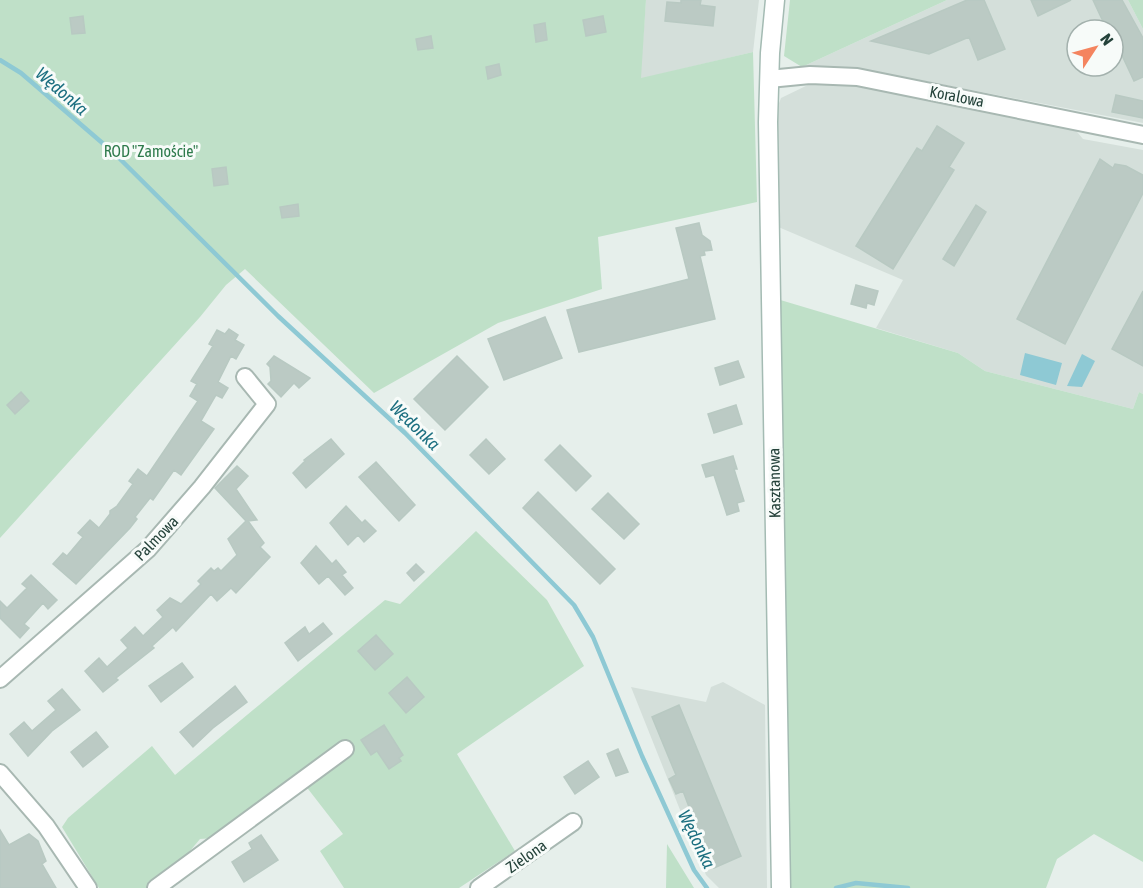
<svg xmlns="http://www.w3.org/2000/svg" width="1143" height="888" viewBox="0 0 1143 888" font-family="'Asap Condensed',sans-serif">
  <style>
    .built { fill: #d4dfda; fill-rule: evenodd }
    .green { fill: #bfe0c8 }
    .water { fill: #8ec9d4 }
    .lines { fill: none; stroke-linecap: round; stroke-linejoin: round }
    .stream { stroke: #8ec9d4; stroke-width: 4.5 }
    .building { fill: #bbcac4; stroke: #b8c9c2; stroke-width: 1.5 }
    .street-casing { stroke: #a8b8b2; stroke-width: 20 }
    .secondary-casing { stroke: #a4bbb3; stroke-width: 21 }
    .street { stroke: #fff; stroke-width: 16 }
    .secondary { stroke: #fff; stroke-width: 18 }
    .labels { text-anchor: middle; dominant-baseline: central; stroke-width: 6; stroke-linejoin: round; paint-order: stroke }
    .street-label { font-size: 16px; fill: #24423a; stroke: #f7fbf9 }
    .park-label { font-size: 16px; fill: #2d7a4b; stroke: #f7fbf9 }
    .water-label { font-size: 18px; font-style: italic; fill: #1c6f80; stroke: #f7fbf9 }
  </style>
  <rect width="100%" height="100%" fill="#e6efeb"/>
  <path class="built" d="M646,0H759L753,52L640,79Z
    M947,0H1128L1143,29V123L888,74L802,67ZM1077,30H1113V66H1077Z
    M810,84L876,86L1073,127L1083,139L1143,150V394L1139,392L1133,409L985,371L958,353L876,328L903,280L776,226L775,114L781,98Z
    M723,682L765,705L767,888H719L706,875L631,687L706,702L711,687Z"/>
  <path class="green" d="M0,0H646L641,78L753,52L757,202L598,237L602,289L498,323L374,393L245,269L226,285L200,317L0,538Z
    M790,0H947L802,67L784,56Z
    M1128,0H1143V29Z
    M777,299L958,353L985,371L1133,409L1139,392L1143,394V862L1094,834L1057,859L1046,888H790L784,508Z
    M476,531L547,600L584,666L457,754L515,851L459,888H344L320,851L343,834L298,776L214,838L200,839L174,870L146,888H99L62,827L68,818L152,746L175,775L385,600L400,604Z
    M667,844L694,888H666Z"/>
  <path class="water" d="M1025,353L1062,363L1056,385L1020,375Z
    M1082,354L1095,361L1082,387L1067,386Z"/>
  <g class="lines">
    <path class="stream" d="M0,60L21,73L114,153L278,316L405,433L574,605L593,637L642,756L694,870L707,888
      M836,888L856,883L908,888"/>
  </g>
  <path class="building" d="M681,0H701L700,5L715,7L713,26L665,21L667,2L681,3Z
    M967,0H984L1005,49L978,60L969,37L929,54L871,41Z
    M1031,0H1071L1038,16Z
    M1093,0H1122L1143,38V77L1134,81L1113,36V30H1107Z
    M83,16L85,33L72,34L70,18Z
    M603,16L606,32L586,36L583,20Z
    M545,23L547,40L536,42L534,25Z
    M431,36L433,48L418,50L416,39Z
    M499,64L501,75L488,79L486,67Z
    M1116,95L1143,101V118L1112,112Z
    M937,126L964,143L949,167L954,170L893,269L856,246L917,148L922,151Z
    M1100,159L1113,168L1115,164L1126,166L1143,175V193L1065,344L1017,319Z
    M226,167L228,184L214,186L212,169Z
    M298,204L299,216L282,218L280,207Z
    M976,205L986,212L954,266L943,259Z
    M699,223L702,235L710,241L712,250L704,251L705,255L700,256L715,319L579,352L567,310L689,279L676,228Z
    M856,285L878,291L874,305L867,303L866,308L851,304Z
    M1143,291V366L1112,349Z
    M545,317L562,358L504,380L488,339Z
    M229,329L238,335L235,340L244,345L236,359L231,356L218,382L228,388L222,398L216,395L201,421L214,429L181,475L174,470L153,500L150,498L135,517L137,519L130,528L76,584L53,564L63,553L67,556L83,537L78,533L90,520L99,528L110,514V511L117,506L133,484L129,481L138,469L147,476L198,401L190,396L197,384L191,381L213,346L209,344L217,330L225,334Z
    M274,356L310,378L299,388L294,383L281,397L268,384L271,381L270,367L267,364Z
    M457,356L488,387L445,430L414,399Z
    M738,361L744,377L720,385L715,368Z
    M21,392L29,401L15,414L7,405Z
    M736,405L742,424L714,433L708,414Z
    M331,439L344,454L306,488L293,473L305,461L304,460Z
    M486,439L505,459L489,474L470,455Z
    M560,445L591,476L576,491L545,460Z
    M733,456L737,469H734L744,501L737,503L739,511L727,515L714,475L706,477L702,465Z
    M376,462L415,505L399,521L359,477Z
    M237,466L248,476L236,489L257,520L248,521L264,543L260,547L270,557L236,593L231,588L217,601L211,594L176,631L173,627L152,646L154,648L116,678L118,680L103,692L85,671L99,658L107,667L128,648L121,640L135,627L143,636L163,617L157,610L170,598L181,604L201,584L198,581L211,568L214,571L218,568L221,571L237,555L228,539L246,521L215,488Z
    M538,492L615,569L600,584L523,508Z
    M608,493L639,524L624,539L592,509Z
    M346,506L362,523L365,520L376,531L364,542L358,535L348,545L330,523Z
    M316,546L332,564L336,560L346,572L342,575L353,588L345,595L328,576L319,584L301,563Z
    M416,564L424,572L414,581L407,573Z
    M31,575L57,600L48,609L43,603L24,624L29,628L20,638L0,618V601L7,608L27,588L22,584Z
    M323,623L332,634L298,661L285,643L305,627L309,634Z
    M376,635L393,654L375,670L358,651Z
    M182,663L193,677L161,702L149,686Z
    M407,677L424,697L406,713L389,693Z
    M235,686L247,702L213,728L193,747L180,732Z
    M62,689L80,710L52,731L28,756L10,734L24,722L32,731L56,710L48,701Z
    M679,705L741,856L714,868L709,855L702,858L688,827L695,823L683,791L676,794L669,779L676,775L652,717Z
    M384,725L403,755L399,758L401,761L389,769L377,751L371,755L361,740Z
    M96,732L108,747L83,767L71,752Z
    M618,749L628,772L616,776L607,754Z
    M588,761L599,777L575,794L564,777Z
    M0,830L9,845L29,834L38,841L46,861L42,864L56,888H0Z
    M261,835L278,860L244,882L232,862L252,849L249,843Z"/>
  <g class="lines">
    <g class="street-casing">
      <path id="street" d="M769,79L810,75L857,77L1143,135
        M0,679L148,549L202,487L267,404L245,377
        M0,773L46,826L88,888
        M156,888L345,749
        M479,888L573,822"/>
    </g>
    <g class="secondary-casing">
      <path id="secondary" d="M775,0L770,53L768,122L781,888"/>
    </g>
    <use href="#street" class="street"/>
    <use href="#secondary" class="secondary"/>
  </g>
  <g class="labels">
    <g class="street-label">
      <text transform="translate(957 96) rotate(11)">Koralowa</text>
      <text transform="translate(774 483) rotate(-91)">Kasztanowa</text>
      <text transform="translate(156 538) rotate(-46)">Palmowa</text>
      <text transform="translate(526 856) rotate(-35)">Zielona</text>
    </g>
    <g class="park-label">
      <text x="151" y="151">ROD "Zamoście"</text>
    </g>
    <g class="water-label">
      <text transform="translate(62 91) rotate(41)">Wędonka</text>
      <text transform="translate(415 425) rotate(44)">Wędonka</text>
      <text transform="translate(697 839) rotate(64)">Wędonka</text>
    </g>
  </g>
  <g transform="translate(1095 48) rotate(54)"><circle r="28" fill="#f7fbf9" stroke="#a3b1ad" stroke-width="1.5"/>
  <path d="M0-4.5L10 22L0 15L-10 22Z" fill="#f4845f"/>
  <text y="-9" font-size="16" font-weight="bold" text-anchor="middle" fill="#24423a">N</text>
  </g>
</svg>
